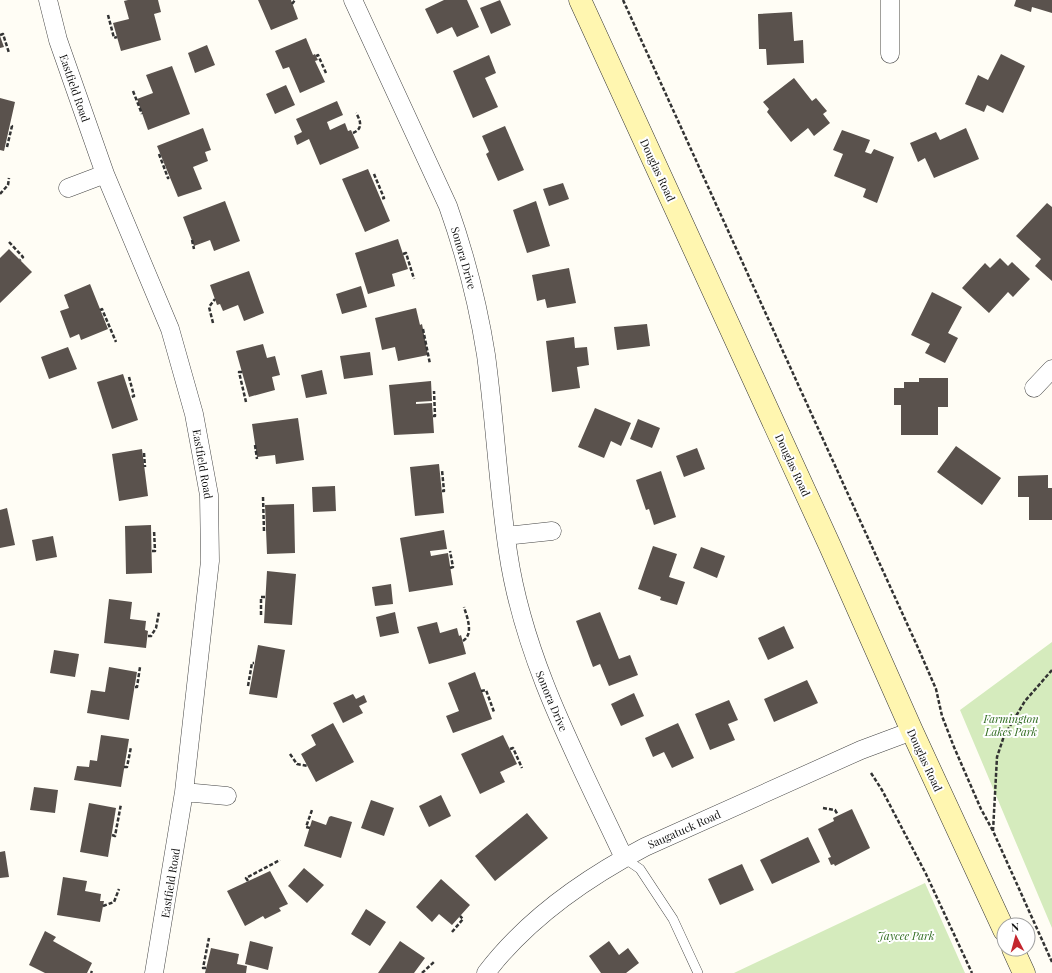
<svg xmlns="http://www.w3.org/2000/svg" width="1052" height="973" viewBox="0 0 1052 973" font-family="'Playfair Display',serif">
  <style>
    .green { fill: #d5ebbd }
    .building { fill: #5a524d }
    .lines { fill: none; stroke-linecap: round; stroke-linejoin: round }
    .lane-casing { stroke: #444; stroke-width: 10 }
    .street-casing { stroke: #444; stroke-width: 19 }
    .secondary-casing { stroke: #333; stroke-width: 23 }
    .path { stroke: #333; stroke-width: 2.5; stroke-dasharray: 4 2; stroke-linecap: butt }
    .lane { stroke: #fff; stroke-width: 9 }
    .street { stroke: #fff; stroke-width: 18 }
    .secondary { stroke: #fff6b0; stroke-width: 22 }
    .labels { text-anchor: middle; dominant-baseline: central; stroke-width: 4; stroke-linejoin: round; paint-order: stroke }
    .street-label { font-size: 11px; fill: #111; stroke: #fff }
    .park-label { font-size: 11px; font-style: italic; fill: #2f6b1f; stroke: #fff }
  </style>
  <rect width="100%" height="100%" fill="#fffdf5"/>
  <path class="green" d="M1052,642V928L960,710Z
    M925,883L965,973H734L736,972Z"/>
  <path class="building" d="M128,0H158L161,12L154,14L161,40L121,51L113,23L129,19L124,1Z
    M258,0H291L298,19L271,30Z
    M444,0H467L479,27L457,37L452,27L437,34L425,9Z
    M500,0L511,25L491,34L480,8Z
    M1016,0H1052V13L1032,7L1031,12L1014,6Z
    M792,12L794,41L803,40L804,63L767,65L766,49H759L758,14Z
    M0,36L4,47L0,48Z
    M306,38L313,55L315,54L318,60L315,61L325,82L300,93L289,67L283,69L275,51Z
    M207,45L215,65L195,73L188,53Z
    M1001,54L1025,66L1003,113L987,105L984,112L965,104L978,75L988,80Z
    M489,55L496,73L485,78L498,107L473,118L453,71Z
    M172,66L190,114L148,130L137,99L153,93L146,75Z
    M794,78L812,101L816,98L827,111L823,114L830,123L814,136L808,128L791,142L767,112L769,109L763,102Z
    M286,85L295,105L275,114L266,94Z
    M0,98L15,102L4,151L0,150Z
    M337,101L343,115L327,122L330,130L345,123L348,131L351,130L359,148L320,165L309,139L297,145L294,136L302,132L296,119Z
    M505,126L524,170L498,181L486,154L489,152L482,136Z
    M203,128L211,150L205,152L208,161L193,167L202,189L178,197L157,146Z
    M966,128L979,159L934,178L925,158L918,162L910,143L936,132L940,140Z
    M842,130L870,140L865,152L871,154L874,149L894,157L877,203L863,197L866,189L834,176L843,154L833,150Z
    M368,169L390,221L365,232L342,179Z
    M563,183L569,199L549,206L543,189Z
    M225,201L240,241L214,251L210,240L194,246L183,217Z
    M536,201L550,246L527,253L513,210Z
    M1047,203L1052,207V281L1035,266L1041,259L1016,236Z
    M398,239L408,269L392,274L395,286L368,294L355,253Z
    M9,249L32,272L0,303V258Z
    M1000,258L1008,266L1012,262L1030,279L1013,297L1008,292L989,313L962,288L985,263L990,268Z
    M569,268L576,303L547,308L545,299L537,301L532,275Z
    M249,271L264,313L244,321L238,305L223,311L220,304L217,305L210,285Z
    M90,284L108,329L81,340L79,334L70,338L60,311L69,308L64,295Z
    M361,286L367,307L342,314L336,294Z
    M932,292L962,307L948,333L958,338L945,363L925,353L930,344L911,335Z
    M416,308L420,325L422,324L428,355L398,361L395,347L382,350L375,318Z
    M647,324L650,346L617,350L614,327Z
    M574,337L575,348L587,347L589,365L577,367L580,388L552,392L546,341Z
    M263,344L267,358L275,356L280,375L272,377L275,390L249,397L236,351Z
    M68,347L77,369L49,379L41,357Z
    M370,352L373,375L344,379L340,356Z
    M322,370L327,394L306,398L301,375Z
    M123,374L138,420L112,429L97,382Z
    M919,378H948V407H938V435H901V405H894V388H904V382H919Z
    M431,381L432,401L416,402V404L432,403L434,433L394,435L389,385Z
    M595,408L631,423L621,446L611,441L604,458L578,447Z
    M298,418L304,460L276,464L275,455L257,457L252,424Z
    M638,419L660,428L652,448L630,439Z
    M956,446L1001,478L982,505L937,472Z
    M697,448L705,469L684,477L676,456Z
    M142,449L148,496L119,501L112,454Z
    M439,464L444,513L415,516L410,467Z
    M661,471L676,517L654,525L649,509L646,510L636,480Z
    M1048,475V488H1052V520H1029V497H1018V476Z
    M335,486L336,511L313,512L312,487Z
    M294,504L295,553L267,554L265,505Z
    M7,508L15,545L0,548V510Z
    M151,525L152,573L126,574L125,526Z
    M444,530L447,549L430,551L431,556L448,553L453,585L409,592L400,538Z
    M53,536L57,557L36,561L32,540Z
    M653,546L677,554L669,577L685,582L677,605L660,600L661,597L638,589Z
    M701,547L725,556L717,578L693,568Z
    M267,571L296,574L292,625L264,623Z
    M391,584L393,604L375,606L372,587Z
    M109,599L132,602L130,619L146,621L145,630L148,631L146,648L104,643Z
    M395,612L399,633L380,637L376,617Z
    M600,612L619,659L630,655L638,675L609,686L600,664L593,667L576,621Z
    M437,622L440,633L457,628L459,636L461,635L466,654L429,664L417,627Z
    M784,626L794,648L768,660L758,638Z
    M258,645L285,650L277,698L249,694Z
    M54,650L79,654L75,677L50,673Z
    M109,667L137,672L129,720L87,713L91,690L105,692Z
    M475,672L492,719L453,733L446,716L459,711L448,683Z
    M807,680L818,703L774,722L764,699Z
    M634,693L644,716L621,726L611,704Z
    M353,694L356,699L364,695L367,702L359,706L363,713L343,723L333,703Z
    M729,700L738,720L728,724L735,740L710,750L695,714Z
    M333,723L354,762L316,782L301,754L316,745L311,735Z
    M678,723L694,758L672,768L664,752L653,757L645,738Z
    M101,735L129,739L121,787L74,780L77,766L89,767L90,760L97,761Z
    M503,735L517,764L500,772L505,782L480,794L461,754Z
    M34,787L58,790L55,813L30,810Z
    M441,795L451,816L429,827L419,806Z
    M371,800L394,808L384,836L361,828Z
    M89,803L116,808L108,857L80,852Z
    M852,809L870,848L835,866L834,864L831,865L828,858L831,857L818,829L834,821L833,818Z
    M527,813L548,838L495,881L475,856Z
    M331,816L352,822L341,858L304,846L312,820L326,825L329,817Z
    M808,837L820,862L772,884L760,860Z
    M5,851L9,877L0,878V852Z
    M742,864L754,890L720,905L708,879Z
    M304,868L324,885L307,903L288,886Z
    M270,871L288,904L279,908L281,911L265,919L263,916L245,926L227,891Z
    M63,877L87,881L85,891L101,894L100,901H104L100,922L57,915Z
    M441,879L470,905L452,925L439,914L432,922L416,907Z
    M366,909L386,922L370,946L351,934Z
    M45,931L56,937L53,941L92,963L87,973H45L29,965Z
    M250,941L273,947L268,970L245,964Z
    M400,941L425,958L414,973H378Z
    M609,941L619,955L628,948L639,963L626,973H601L589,956Z
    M211,948L239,954L237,964L247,966L246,973H205Z"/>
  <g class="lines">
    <g class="lane-casing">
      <path id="lane" d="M624,858L640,869L673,919L698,973"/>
    </g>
    <g class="street-casing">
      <path id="street" d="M48,0L58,40L105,174L170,329L194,414L209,495L210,561L184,792L154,973
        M353,0L448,206C465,254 478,304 486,355C495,421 498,487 508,552C524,661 578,759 624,858
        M890,54V0
        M68,188L105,174
        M1034,388L1052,369
        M506,536L552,531
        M184,792L227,796
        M486,973C527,919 586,878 645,847L861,750L912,731"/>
    </g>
    <g class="secondary-casing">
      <path id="secondary" d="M580,0L830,546L912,731L1004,930
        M1013,949L1024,973"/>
    </g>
    <path class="path" d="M623,0L919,650L936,689L942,716L954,747L981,809L993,831
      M292,4L295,0
      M108,15L114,38L117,37
      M0,35L3,34L9,53
      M316,56L318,55L326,73
      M133,91L142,114
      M353,133C363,129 361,121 356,113
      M7,147L12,126L10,125
      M159,154L168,178L169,177
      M374,174L384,198L381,199
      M0,194L8,185L9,178
      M192,240L194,249
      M9,242L23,257L20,260
      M403,254L406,253L414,279
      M100,310L102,309L116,342
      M213,323L209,307L215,299
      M423,329L430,364
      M242,372H239L246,402
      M129,377L134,396L131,397
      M433,416H435L434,391
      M255,445L257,459
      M144,453L145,467
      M442,491H444L442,470
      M263,497L264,531H266
      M152,551H155L154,530
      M450,568L453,567L450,551
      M261,615V597H266
      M148,636H151L156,628L159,612
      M463,641C474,634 467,617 464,607
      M1052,670L1025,701L1004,736L997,757L993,831L1052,962
      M248,686L252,663H254
      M135,687H137L140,667
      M481,691L486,690L494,712
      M510,749L513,748L522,768
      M290,754L297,764L308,766
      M124,767H127L131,747
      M871,773L882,790L926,874L972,973
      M823,808L835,810L838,815
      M310,828L306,827L312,810
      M112,835L115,836L121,804
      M248,881L246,878L280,860
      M103,906L114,902L119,889
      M452,932L463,919L460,916
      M206,968H203L209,938
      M91,973L92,971
      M422,973L434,962"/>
    <use href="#lane" class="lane"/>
    <use href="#street" class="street"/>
    <use href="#secondary" class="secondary"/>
  </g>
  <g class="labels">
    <g class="street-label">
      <text transform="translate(75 88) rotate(71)">Eastfield Road</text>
      <text transform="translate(658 170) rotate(65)">Douglas Road</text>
      <text transform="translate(464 258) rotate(74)">Sonora Drive</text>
      <text transform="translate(203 464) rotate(80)">Eastfield Road</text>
      <text transform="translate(793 465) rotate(65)">Douglas Road</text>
      <text transform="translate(552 701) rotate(67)">Sonora Drive</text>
      <text transform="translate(925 760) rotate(65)">Douglas Road</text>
      <text transform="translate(684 829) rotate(-24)">Saugatuck Road</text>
      <text transform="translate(170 883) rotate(-81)">Eastfield Road</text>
    </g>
    <g class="park-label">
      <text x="1011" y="718">Farmington<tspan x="1011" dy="13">Lakes Park</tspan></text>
      <text x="906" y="935">Jaycee Park</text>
    </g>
  </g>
  <g transform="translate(1016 937) rotate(354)"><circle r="19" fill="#ffffff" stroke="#a0a0a0"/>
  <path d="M0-3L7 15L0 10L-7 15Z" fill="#c4262e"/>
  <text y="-6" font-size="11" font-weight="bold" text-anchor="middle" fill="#111111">N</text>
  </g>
</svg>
